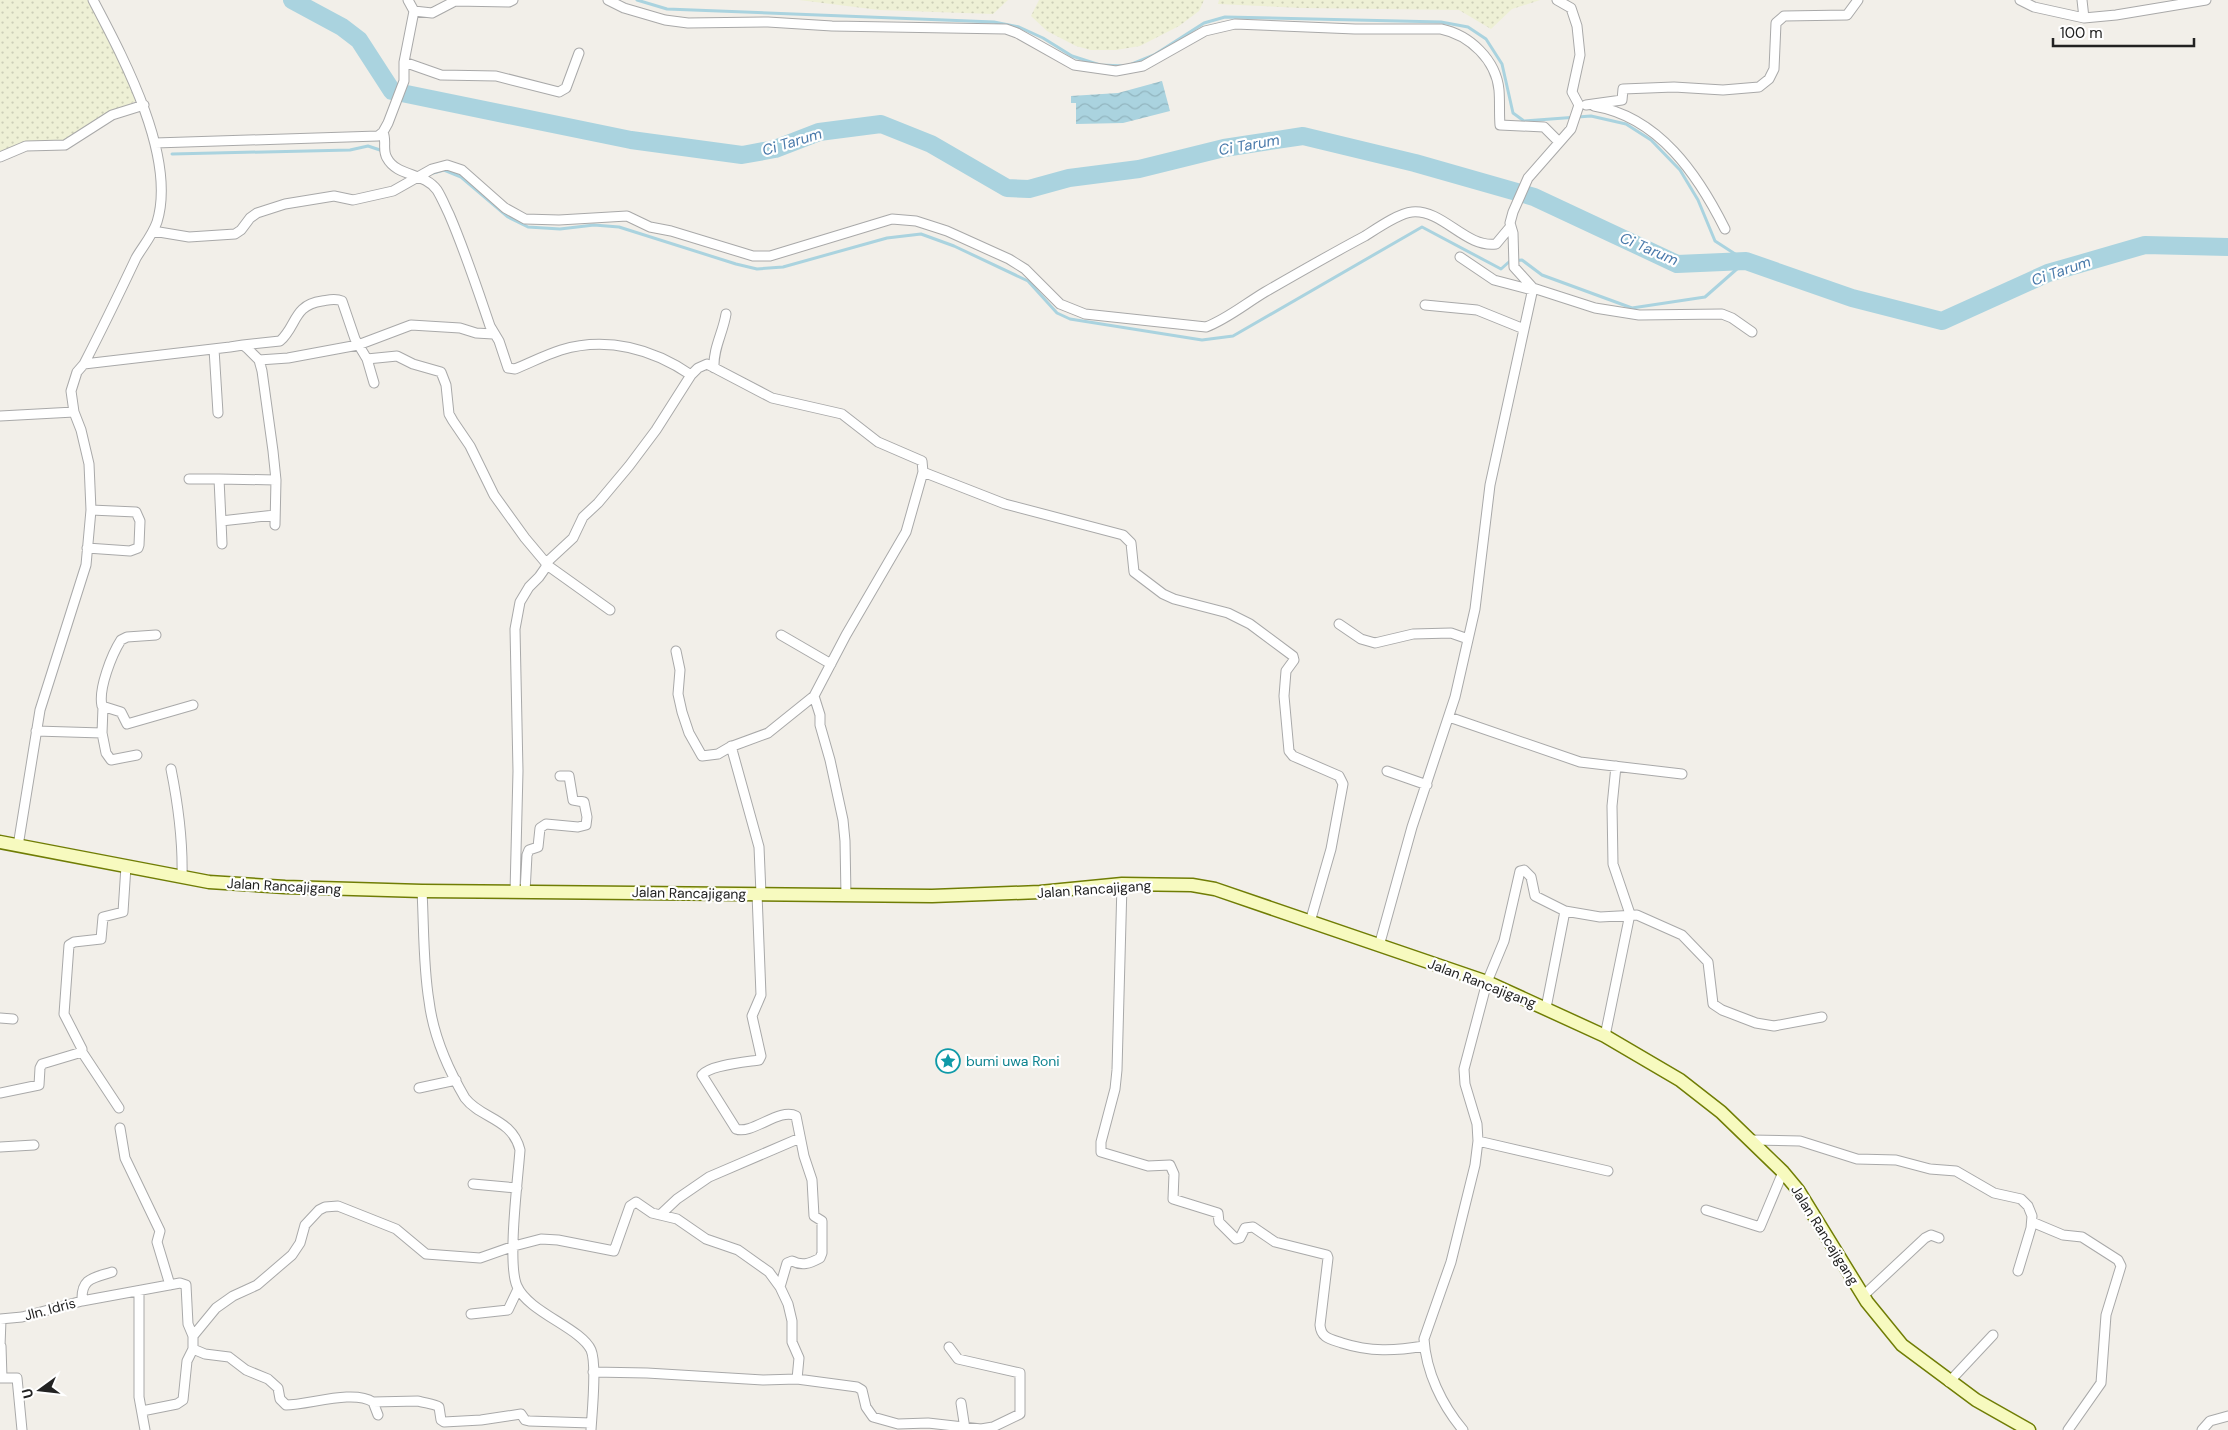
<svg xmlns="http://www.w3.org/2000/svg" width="2228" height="1430" viewBox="0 0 2228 1430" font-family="'DM Sans',sans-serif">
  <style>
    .farmland { fill: url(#farmland-dots) }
    .water { fill: url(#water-waves) }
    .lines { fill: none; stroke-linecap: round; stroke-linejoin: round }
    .stream { stroke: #aad3df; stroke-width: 3 }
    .river { stroke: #aad3df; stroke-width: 18 }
    .minor-casing { stroke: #a9a9a9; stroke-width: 11 }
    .secondary-casing { stroke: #707d05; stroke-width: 15 }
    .minor { stroke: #fff; stroke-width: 9 }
    .secondary { stroke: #f7fabf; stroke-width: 12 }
    .labels { text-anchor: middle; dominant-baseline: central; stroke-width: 4.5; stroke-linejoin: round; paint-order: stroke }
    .street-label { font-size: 14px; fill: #222; stroke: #fff }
    .culture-label { font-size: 14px; fill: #0d838f; stroke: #fff; text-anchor: start }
    .water-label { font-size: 15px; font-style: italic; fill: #4a7aab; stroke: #fff }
  </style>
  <defs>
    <pattern id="farmland-dots" width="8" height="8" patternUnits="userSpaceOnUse" patternTransform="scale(1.25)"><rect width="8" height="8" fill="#eef0d5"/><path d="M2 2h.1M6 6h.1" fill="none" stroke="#ccceb7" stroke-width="1.8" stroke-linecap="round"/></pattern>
    <pattern id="water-waves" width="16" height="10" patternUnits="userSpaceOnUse" patternTransform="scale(1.25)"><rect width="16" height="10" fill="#aad3df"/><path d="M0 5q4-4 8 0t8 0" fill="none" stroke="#92b5bf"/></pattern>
  </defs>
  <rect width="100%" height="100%" fill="#f2efe9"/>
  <path class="farmland" d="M0,0H91L138,100L108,114L67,142L0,155Z
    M799,0H1008L993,14L879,10Z
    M1039,0H1204L1199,11L1179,26L1140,46L1116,50H1091L1076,46L1047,31L1031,16Z
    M1219,0H1540L1512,9L1491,29L1459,10L1302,8L1218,4Z"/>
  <path class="water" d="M1162,81L1170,111L1123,123L1076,124V103H1071V96L1118,93Z"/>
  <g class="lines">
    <path class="stream" d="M637,0L667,9L994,22L1019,27L1043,38L1072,56L1100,65L1126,66
      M172,154L350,150L368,146L383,151
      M426,175L444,170L461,177L508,217L528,227L560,229L594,225L619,227L736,264L757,269L783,267L887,238L921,234L954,246L1028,281L1057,313L1070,319L1202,340L1233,336L1422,227L1501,269L1510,261L1522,260L1542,275L1632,308L1705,297L1746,261L1715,241L1698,200L1680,170L1651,140L1626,124L1591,116L1524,121L1513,113L1502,64L1486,39L1468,27L1441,22L1225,17L1204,23L1154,55L1132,64"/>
    <path class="river" d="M292,0L342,27L359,40L392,91L631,140L742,155L775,149L819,132L881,124L931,144L1007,188L1029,189L1069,178L1139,169L1224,148L1303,136L1415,163L1534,197L1677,264L1746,261L1852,298L1942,321L2048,273L2145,245L2228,247"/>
    <g class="minor-casing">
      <path id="minor" d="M408,0L414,11
        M608,0L624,8L665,20L688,23L768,22L832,26L1006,29L1017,33L1074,65L1116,71L1143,66L1205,31L1235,24L1355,29H1441C1470,35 1496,60 1499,90C1500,102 1499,113 1500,125L1544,127L1559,142
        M1557,0L1571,8L1577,26L1580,55L1572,92L1579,105
        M2020,0L2034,7L2084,18L2116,15L2206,0
        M2082,0L2084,18
        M404,62L441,75L496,76L559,92L566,88L579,53
        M1586,105L1622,100L1623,89L1674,87L1723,90L1759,87L1769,79L1774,69L1776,23L1784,16L1847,15L1858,0
        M1594,106C1659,117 1698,175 1725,229
        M383,132C387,141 382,150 387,158C397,177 424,172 437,190C442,198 445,206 449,214C465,251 477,288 490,326L499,341L508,368L515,369C530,363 545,355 561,350C607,336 653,349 691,375L656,430L629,466L598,503L583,517L573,538L546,563
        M155,143L378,136L383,132L388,123L404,81V62L414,11L432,13L455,1L509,2L513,0
        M0,157L26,146L65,145L112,115L144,105
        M153,231L189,237L235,234L241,230L250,218L257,213L285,204L334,196L353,200L393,191L432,169L447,165L462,170L505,208L525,219L559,220L627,216L650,227L671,231L740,252L753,256H770L892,219L916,221L947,231L1009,259L1025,269L1060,304L1085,314L1206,327C1227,319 1245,304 1265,292C1298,273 1331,254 1365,236C1376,229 1399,213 1412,212C1443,209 1465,248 1496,244L1511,226
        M1460,257L1494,280L1532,290
        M1533,288L1595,308L1639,315L1722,314L1732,318L1752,332
        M1425,305L1477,310L1524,329
        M243,345L280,341C297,326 293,305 322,301C329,300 335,298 342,301L355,339L367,359L397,356L413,364L441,372L446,385L449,414L453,421L470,446L494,495L525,538L546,563V567L539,577L529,587L520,602L515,629L518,771L515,892
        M214,349L218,413
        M367,359L374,383
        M259,360L288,358L358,345L411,325L460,328L476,333L493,334
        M84,364L230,347L243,345L248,349L259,360L262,371L273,451L276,480L275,525
        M714,368C713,348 723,333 726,314
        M0,416L74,412
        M923,472L1005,504L1123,535L1131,543L1134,572L1163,594L1174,599L1228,613L1250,624L1293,656L1294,660L1286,671L1284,696L1289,751L1293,756L1339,776L1343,784L1331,849L1310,922
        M189,479H219L221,521
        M219,479L276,480
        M222,544L221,521L275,515
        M87,548L130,551L138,548L139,545L140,521L136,512L91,510
        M547,565L610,610
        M1339,624L1361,639L1375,643L1413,634L1451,633L1468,639
        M156,635L127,637L121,640C112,654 98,689 102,706L121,712L127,724L193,705
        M781,635L831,664
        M676,651L680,670L678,694L682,712L689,733L702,756L718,754L730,747L768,733L814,696L846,635L906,532L923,472L922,461L878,442L842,414L772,398L707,364L698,368L691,375
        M814,696L820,715V725L830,760L843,820L845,841L846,896
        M1449,717L1580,762L1682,774
        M36,731L102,733L106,753L111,760L137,755
        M102,733L103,707
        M731,746L759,847L761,894
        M171,769C178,804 183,841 182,877
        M1387,771L1427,785
        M18,846L40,710L86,565L91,510L89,464L81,430L74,412L71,391L77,372L84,364C102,329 119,294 136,258C143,246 152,236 157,222C177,157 123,57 93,0
        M1122,884L1117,1070L1115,1089L1101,1142V1152L1148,1166L1170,1165L1174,1174L1173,1199L1218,1213L1219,1222L1236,1239L1240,1238L1245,1228L1253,1227L1275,1242L1327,1255L1328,1258L1320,1325C1321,1338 1330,1339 1342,1343C1370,1352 1395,1351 1424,1346
        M422,891C424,927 423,965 429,1001C433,1034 448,1069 465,1098C481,1119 512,1118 520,1150C518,1178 507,1264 517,1286C528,1312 581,1328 591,1350C597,1364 592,1413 591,1430
        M525,892L527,855L529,850L538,847L540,828L546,824L578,827L586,825L587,817L584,802L573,800L569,776H560
        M757,894L761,995L752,1016L761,1056L759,1060C746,1062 710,1065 702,1075L736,1129C752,1135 780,1107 796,1116L804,1156L812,1180L814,1216L822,1221V1253L820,1258C809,1264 802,1266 792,1261L787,1263L780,1287
        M1379,946L1412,827L1455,697L1475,609L1490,485L1533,288L1514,267L1513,233L1510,223L1513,212L1528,178L1571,129L1579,105
        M1546,1008L1565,911
        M0,1018L13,1019
        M1605,1036L1630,914L1613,864L1612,806L1616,766
        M82,1052L119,1108
        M419,1088L456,1080
        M0,1093L39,1085L40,1068L42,1064L82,1052V1049L64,1014L69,945L74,942L101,939L103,917L123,912L126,866
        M120,1128L125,1158L160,1231L157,1242L170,1285
        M1751,1140L1800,1141L1857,1159L1896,1160L1930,1169L1956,1171L1994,1193L2021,1199L2028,1206L2032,1216L2031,1228L2018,1271
        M1478,1141L1608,1171
        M0,1147L34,1145
        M473,1184L517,1188
        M1706,1210L1760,1227L1783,1172
        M660,1215L677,1199L709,1177L800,1138
        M2032,1222L2063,1235L2082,1237L2118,1260L2121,1266L2106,1315L2101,1383L2068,1430
        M139,1292V1397L145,1430
        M1863,1296L1925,1238L1931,1235L1939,1238
        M82,1301L180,1283L186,1285L188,1324L193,1336V1349L187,1361L183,1400L177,1404L142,1411
        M471,1314L508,1310L518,1289
        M0,1319L22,1317L82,1301C81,1278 93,1278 112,1272
        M193,1336L216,1308L233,1296L257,1285L292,1255L300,1243L305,1225L319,1210L325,1207L338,1206L396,1229L426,1254L480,1258L514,1246L541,1239L558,1240L614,1251L630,1206L636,1202L652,1213L677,1219L706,1239L738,1250L769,1272L780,1287L788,1304L792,1321V1342L799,1358L797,1379
        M0,1346L1,1320
        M193,1349L205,1354L229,1357L246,1370L268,1379L278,1388L280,1399L286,1405C309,1405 353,1389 373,1402L378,1415
        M593,1372L647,1373L763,1380L797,1379L857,1387L862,1390L866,1407L873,1417L898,1424L928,1423L981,1429L993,1427L1020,1414V1373L958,1359L949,1347
        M0,1378H2L1,1346
        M2,1378H17L22,1430
        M1949,1382L1993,1335
        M373,1402L418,1401C424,1403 435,1404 439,1407L441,1420L444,1422L481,1420L521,1414L525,1420L529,1421L591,1423
        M961,1403L965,1429
        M1463,1430C1442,1405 1426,1372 1424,1339L1451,1262L1475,1165L1478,1141L1477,1124L1465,1084L1464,1069L1487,982L1504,941L1520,871L1524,870L1531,877L1535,896L1565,911L1600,917L1637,915L1682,935L1708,962L1713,1004L1722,1010L1756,1023L1774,1026L1822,1017
        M2202,1430L2210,1421L2228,1416"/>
    </g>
    <g class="secondary-casing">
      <path id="secondary" d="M0,842L209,882L285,887L422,891L932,896L1040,892L1122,884L1192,885L1215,889L1487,982L1605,1036L1680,1080L1721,1112L1783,1172L1798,1190L1867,1302L1902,1345L1976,1400L2029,1430"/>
    </g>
    <use href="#minor" class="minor"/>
    <use href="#secondary" class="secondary"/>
  </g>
  <defs>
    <g id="sight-ring" transform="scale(1.25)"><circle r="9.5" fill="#fff" stroke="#0f9aa8" stroke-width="1.5"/><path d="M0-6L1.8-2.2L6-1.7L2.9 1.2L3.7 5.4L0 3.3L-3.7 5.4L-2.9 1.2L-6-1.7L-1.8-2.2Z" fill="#0f9aa8"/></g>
  </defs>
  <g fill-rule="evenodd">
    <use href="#sight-ring" x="948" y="1061"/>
  </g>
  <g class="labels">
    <g class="street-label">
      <text transform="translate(284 886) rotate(3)">Jalan Rancajigang</text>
      <text transform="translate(1094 889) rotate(-4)">Jalan Rancajigang</text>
      <text transform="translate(689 893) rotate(1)">Jalan Rancajigang</text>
      <text transform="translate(1482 983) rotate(21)">Jalan Rancajigang</text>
      <text transform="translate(1825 1235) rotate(58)">Jalan Rancajigang</text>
      <text transform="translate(50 1309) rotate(-15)">Jln. Idris</text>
    </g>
    <g class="culture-label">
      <text x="966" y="1061">bumi uwa Roni</text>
    </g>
    <g class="water-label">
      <text transform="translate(792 142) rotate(-17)">Ci Tarum</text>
      <text transform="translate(1249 145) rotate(-10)">Ci Tarum</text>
      <text transform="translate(1649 249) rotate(23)">Ci Tarum</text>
      <text transform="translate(2061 271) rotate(-19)">Ci Tarum</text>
    </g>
  </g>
  <g transform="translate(40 1390) rotate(255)" stroke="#ffffff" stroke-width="4" paint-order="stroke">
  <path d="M0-4L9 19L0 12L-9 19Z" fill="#222222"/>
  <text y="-8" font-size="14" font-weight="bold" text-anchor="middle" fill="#222222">U</text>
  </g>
  <path d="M2053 38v8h141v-8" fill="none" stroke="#222222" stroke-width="2.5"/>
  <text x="2060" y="38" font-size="15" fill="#222222" stroke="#ffffff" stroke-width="4" paint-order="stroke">100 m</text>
</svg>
